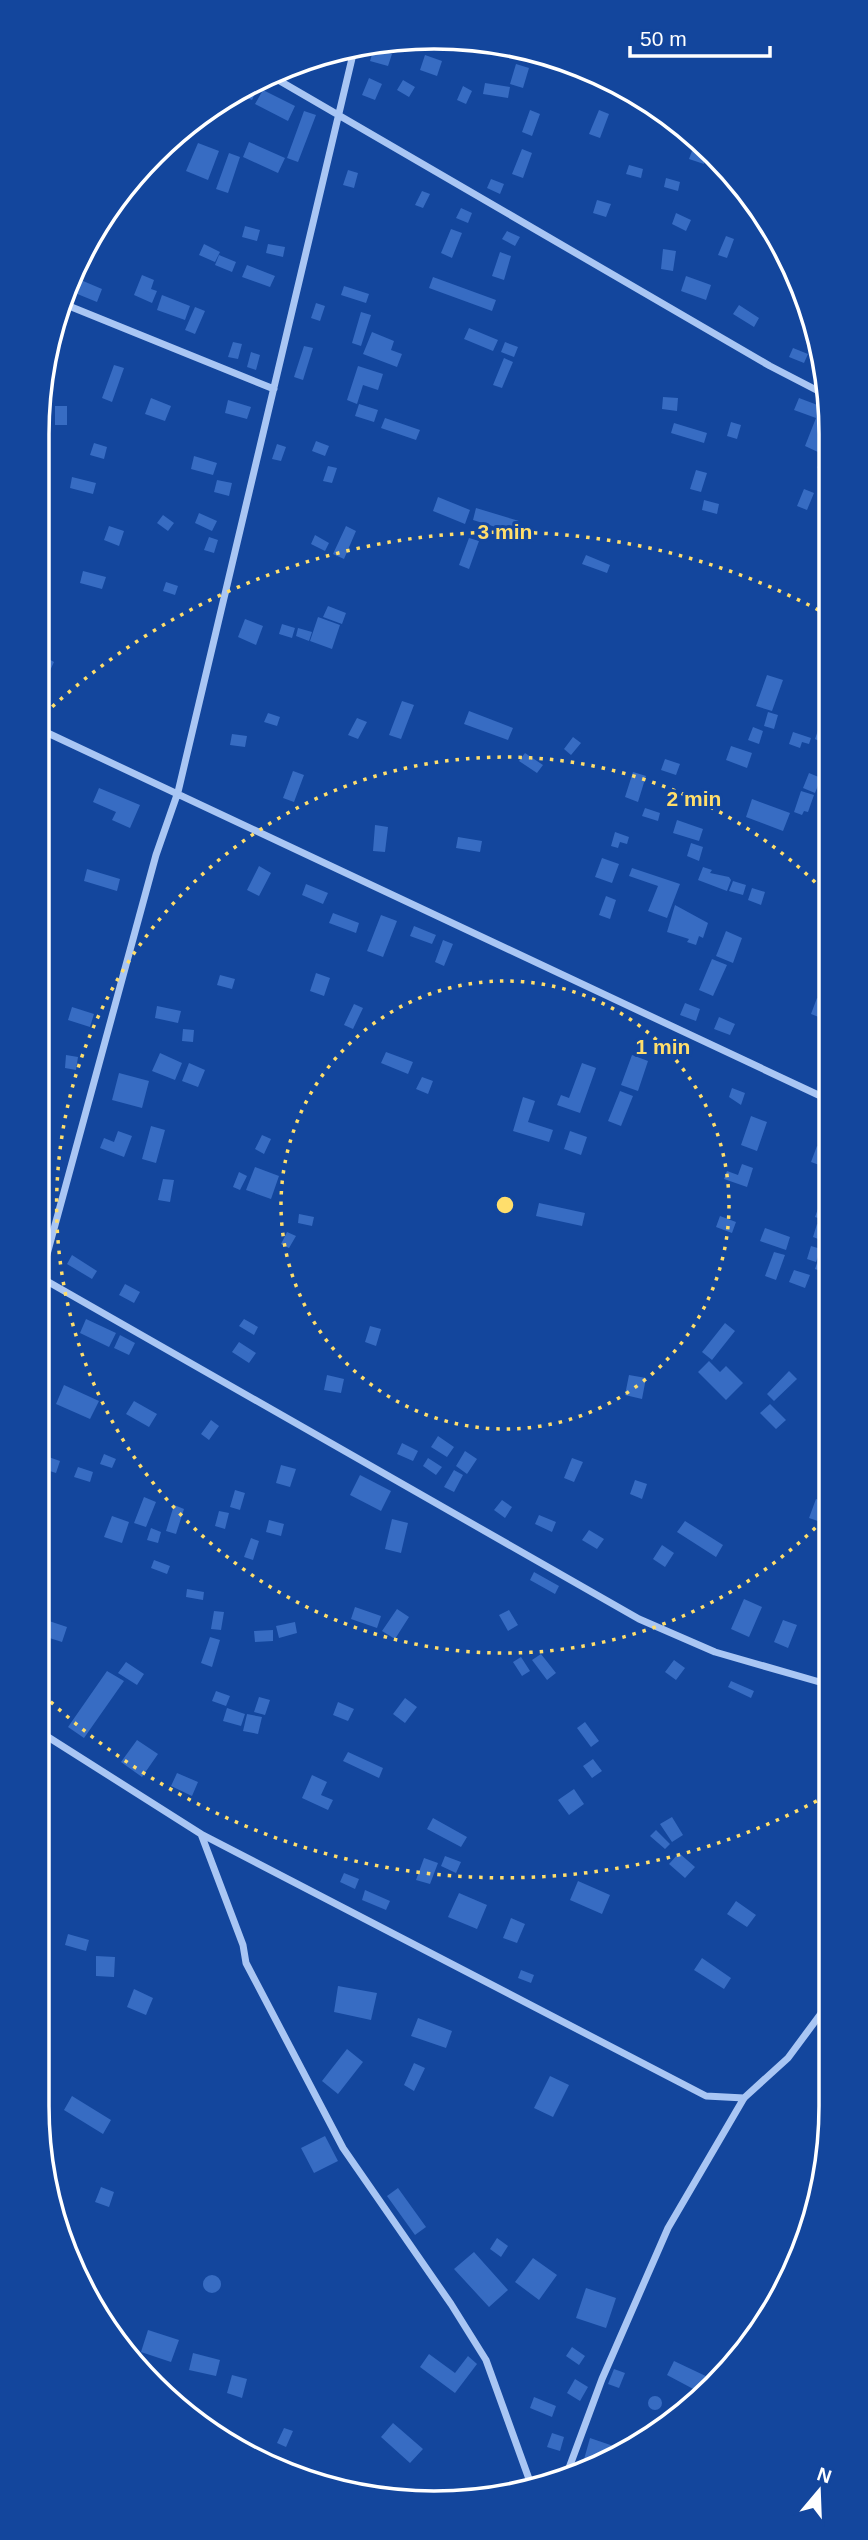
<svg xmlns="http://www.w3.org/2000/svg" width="868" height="2540" viewBox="0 0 868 2540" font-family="Helvetica,sans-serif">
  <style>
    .building { fill: #376cc3 }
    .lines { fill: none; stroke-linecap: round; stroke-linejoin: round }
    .street { stroke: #a9c6f4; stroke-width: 7 }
    .ring { fill: none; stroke: #ffde6c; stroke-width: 3.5; stroke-dasharray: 3.5 7 }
    .rim { fill: none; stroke: #fff; stroke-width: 3.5 }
    .centre { fill: #ffde6c; stroke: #13469d; stroke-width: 3.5 }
    .ring-label { font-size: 21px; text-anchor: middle; font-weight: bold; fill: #ffde6c; stroke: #13469d; stroke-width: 6; stroke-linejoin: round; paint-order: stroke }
  </style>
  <rect width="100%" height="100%" fill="#13469d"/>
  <path class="building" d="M374,48L392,54L388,66L370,61Z
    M425,55L442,61L437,76L420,70Z
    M516,64L529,68L523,88L510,84Z
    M369,78L382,84L375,100L362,95Z
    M403,80L415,87L409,97L397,90Z
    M485,83L510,87L508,98L483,94Z
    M252,84L258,87L252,100L233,92Z
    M463,86L472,91L466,104L457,100Z
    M263,90L295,106L288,121L255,104Z
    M530,110L540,114L532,136L522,132Z
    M599,110L609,114L600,138L589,134Z
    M304,111L316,115L298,162L287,158Z
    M249,142L285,158L278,173L243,157Z
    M198,143L219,151L208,180L186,171Z
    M522,149L532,153L523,178L512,174Z
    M692,151L706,155L704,164L689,159Z
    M229,153L240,157L228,193L216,189Z
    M629,165L643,169L641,178L626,174Z
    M348,170L358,173L354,188L343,185Z
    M666,178L680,182L678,191L664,187Z
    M491,179L504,184L500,194L487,188Z
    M422,191L430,194L423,208L415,205Z
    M597,200L611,204L606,217L593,213Z
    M461,208L472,213L468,223L456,218Z
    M676,213L691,220L686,231L672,224Z
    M245,226L260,230L257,241L242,237Z
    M451,229L462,233L452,258L441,253Z
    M507,231L520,237L515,246L502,239Z
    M726,236L734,239L727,258L718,255Z
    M204,244L220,252L215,262L199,255Z
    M268,244L285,247L283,257L266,253Z
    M663,249L676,251L673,271L661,269Z
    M500,252L511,256L504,280L492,276Z
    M219,255L236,262L232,272L215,265Z
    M247,265L275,276L270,287L242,277Z
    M142,275L154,280L151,289L157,291L152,303L134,295Z
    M686,276L711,285L706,300L681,291Z
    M433,277L496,300L492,311L429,288Z
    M76,278L102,289L97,302L70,291Z
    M344,286L369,294L366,303L341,295Z
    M162,295L190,306L185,320L157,310Z
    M316,303L325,306L320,321L311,318Z
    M739,305L759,318L754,327L733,314Z
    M195,307L205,311L195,334L185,330Z
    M361,312L371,315L361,346L352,343Z
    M469,328L498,340L493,351L464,339Z
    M372,332L394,341L391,350L402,354L397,367L363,354Z
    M233,342L242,344L238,359L228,357Z
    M505,342L518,347L514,357L501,352Z
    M304,346L313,348L303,380L294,377Z
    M793,348L808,354L804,363L789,357Z
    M251,352L260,355L256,370L247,367Z
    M504,358L513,362L502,388L493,385Z
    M114,365L124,368L112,402L102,398Z
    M358,366L383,374L378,390L363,385L357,404L347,400Z
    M663,397L678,398L677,411L662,409Z
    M151,398L171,406L165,421L145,414Z
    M799,398L828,409V425L818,452L805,446L816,418L794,410Z
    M228,400L251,407L247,419L225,413Z
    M359,404L378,410L374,422L355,416Z
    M55,406H67V425H55Z
    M385,418L420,430L416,440L381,428Z
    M731,422L741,425L737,439L727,436Z
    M674,423L707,433L704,443L671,433Z
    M828,440V472L817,468Z
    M316,441L329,446L325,456L312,451Z
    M94,443L107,447L104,459L90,455Z
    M277,444L286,447L281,461L272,459Z
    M194,456L217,463L213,475L191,469Z
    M328,466L337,468L332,483L323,481Z
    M696,470L707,473L701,492L690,489Z
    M72,477L96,483L93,494L70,488Z
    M217,480L232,483L229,496L214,492Z
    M804,489L814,493L807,510L797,506Z
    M438,497L470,510L465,524L433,511Z
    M704,500L719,504L717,514L702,510Z
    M476,508L519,521L515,533L473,520Z
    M199,513L217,521L212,531L195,523Z
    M163,515L174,523L168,531L157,523Z
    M109,526L124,531L119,546L104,540Z
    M346,526L356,531L344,559L333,554Z
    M315,535L329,543L325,551L311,544Z
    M209,537L218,540L214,553L204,550Z
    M469,538L479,541L469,569L459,565Z
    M586,555L610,565L607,573L582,564Z
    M83,571L106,577L102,589L80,583Z
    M166,582L178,586L175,595L163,591Z
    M328,606L346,613L342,624L323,617Z
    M318,617L340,625L332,649L310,641Z
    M245,619L263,626L256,645L238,637Z
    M282,624L295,628L292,638L279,634Z
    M298,628L312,632L309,641L296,636Z
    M45,657L54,662L46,679L37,674Z
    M767,675L783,680L772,711L756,706Z
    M402,701L414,705L401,739L389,735Z
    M469,711L513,728L508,740L464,724Z
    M768,712L778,715L774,729L764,726Z
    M268,713L280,717L277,726L264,722Z
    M823,716L829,718L823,743L815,739Z
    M357,718L367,722L358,739L348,735Z
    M753,727L763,731L759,744L748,740Z
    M793,732L811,738L809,744L802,742L800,748L789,744Z
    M232,734L247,736L245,747L230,745Z
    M573,737L581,743L571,755L564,749Z
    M731,746L752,753L747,768L726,760Z
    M525,753L543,765L537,773L519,761Z
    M665,759L680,764L676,775L661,770Z
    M293,771L304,775L294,802L283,798Z
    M633,772L646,776L638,802L625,797Z
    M809,773L821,778L815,793L803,788Z
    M99,788L140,805L130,828L112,820L116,812L93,802Z
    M801,791L814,795L808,812L804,811L802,815L794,812Z
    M752,799L790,813L783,831L746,817Z
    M645,808L660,813L658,821L642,816Z
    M677,820L703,829L699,841L673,833Z
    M375,825L388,827L385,852L373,851Z
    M615,832L629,837L627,844L620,842L618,848L611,846Z
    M458,837L482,841L480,852L456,848Z
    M691,843L703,847L699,861L687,856Z
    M602,858L619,864L612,883L595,877Z
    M259,866L271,873L259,896L247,890Z
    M703,867L712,870L710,873L729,877L731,880L727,891L698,880Z
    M632,868L680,884L667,918L648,911L658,886L629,876Z
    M87,869L120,879L117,891L84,881Z
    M733,881L746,885L743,895L729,891Z
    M306,884L328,893L323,904L302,895Z
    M752,888L765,892L761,905L748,900Z
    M606,896L616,900L610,919L599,915Z
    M675,905L708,923L703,938L699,936L696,945L687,942L689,939L667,932Z
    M333,913L359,923L356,933L329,923Z
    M381,915L397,921L383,957L367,951Z
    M414,926L436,935L432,944L410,936Z
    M726,931L742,938L733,963L716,956Z
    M443,940L453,944L444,966L435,962Z
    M712,959L727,965L713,996L699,990Z
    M316,973L330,978L324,996L310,991Z
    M220,975L235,979L232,989L217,985Z
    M817,998L829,1002V1021L811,1014Z
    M685,1003L700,1009L696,1021L680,1015Z
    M354,1004L363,1008L353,1029L344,1025Z
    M157,1006L181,1011L178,1023L155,1018Z
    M72,1007L94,1014L90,1027L68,1020Z
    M719,1017L735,1024L730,1035L714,1029Z
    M37,1024L48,1026L39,1065L37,1064Z
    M183,1029L194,1030L193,1042L182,1041Z
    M386,1052L413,1062L408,1074L381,1063Z
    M160,1053L182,1063L175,1080L152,1071Z
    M66,1055L78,1057L76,1070L65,1068Z
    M632,1055L648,1061L638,1091L621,1085Z
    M189,1063L205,1070L198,1087L182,1081Z
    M582,1063L596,1068L580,1113L557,1105L561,1095L569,1098Z
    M119,1073L149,1081L142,1108L112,1100Z
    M422,1077L433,1081L428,1094L416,1089Z
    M732,1088L745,1093L741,1105L729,1097Z
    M620,1091L633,1096L621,1126L608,1121Z
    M523,1097L535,1101L528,1122L553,1130L549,1142L513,1131Z
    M751,1116L767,1122L757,1151L741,1145Z
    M151,1126L165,1130L156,1163L142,1159Z
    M118,1131L132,1136L124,1157L100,1148L104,1138L114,1142Z
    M570,1131L587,1137L581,1155L564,1149Z
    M262,1135L271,1139L264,1154L255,1149Z
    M817,1146L828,1150L822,1166L811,1162Z
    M742,1164L753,1168L747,1187L724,1179L727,1171L738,1175Z
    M255,1167L279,1176L271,1199L246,1190Z
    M239,1172L247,1176L240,1190L233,1187Z
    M163,1179L174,1180L170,1202L158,1200Z
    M829,1197L830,1222L815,1217L819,1206L825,1208Z
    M539,1203L585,1213L582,1226L536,1216Z
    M299,1214L314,1217L312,1226L298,1223Z
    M720,1216L736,1222L732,1233L716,1227Z
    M817,1224L830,1229L826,1242L813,1237Z
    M765,1228L790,1237L786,1250L760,1241Z
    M287,1232L296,1236L289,1248L281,1244Z
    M811,1246L821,1249L816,1262L807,1259Z
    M821,1251L830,1254L826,1273L815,1269Z
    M774,1252L785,1255L776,1280L765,1276Z
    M72,1255L97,1271L92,1279L67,1264Z
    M794,1270L810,1275L805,1288L789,1282Z
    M125,1284L140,1292L134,1303L119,1295Z
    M86,1319L116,1333L109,1347L80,1333Z
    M244,1319L258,1327L254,1335L239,1326Z
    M725,1323L735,1331L712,1360L702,1352Z
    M370,1326L381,1329L376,1346L365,1342Z
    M120,1335L135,1343L129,1355L114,1348Z
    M239,1342L256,1353L249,1363L232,1352Z
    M709,1361L720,1372L726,1366L743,1383L726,1400L698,1372Z
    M789,1371L797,1379L774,1401L767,1394Z
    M327,1375L344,1379L341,1393L324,1390Z
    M629,1375L646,1378L642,1399L625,1395Z
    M64,1385L99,1401L90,1419L56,1404Z
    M134,1401L157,1414L149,1427L126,1414Z
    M770,1404L786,1420L776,1429L760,1413Z
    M211,1420L219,1426L209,1440L201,1434Z
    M438,1436L454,1447L447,1457L431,1447Z
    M402,1443L418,1451L413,1461L397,1454Z
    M465,1451L477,1459L467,1474L456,1466Z
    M40,1454L60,1461L56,1473L37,1467Z
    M104,1454L116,1459L112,1468L100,1464Z
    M428,1458L442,1467L436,1475L423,1466Z
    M572,1458L583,1462L574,1482L564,1478Z
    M281,1465L296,1469L290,1487L276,1483Z
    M78,1467L93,1472L90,1482L74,1477Z
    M454,1470L463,1475L454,1492L444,1487Z
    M360,1475L391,1491L381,1511L350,1495Z
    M635,1480L647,1484L642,1499L630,1494Z
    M235,1490L245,1493L240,1510L230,1507Z
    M144,1497L156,1502L146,1527L134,1523Z
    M816,1499L830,1504V1515L821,1512L818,1521L809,1518Z
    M502,1500L512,1507L505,1518L494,1510Z
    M174,1505L184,1509L176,1534L166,1531Z
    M219,1511L229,1513L225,1529L215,1526Z
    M539,1515L556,1522L552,1532L535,1524Z
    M112,1516L129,1522L122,1543L104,1537Z
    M392,1519L408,1523L401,1553L385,1549Z
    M269,1520L284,1524L281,1536L266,1532Z
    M685,1521L723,1545L716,1557L677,1532Z
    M151,1528L161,1532L158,1543L147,1540Z
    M589,1530L604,1539L597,1549L582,1540Z
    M251,1538L259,1541L253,1560L244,1557Z
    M662,1545L674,1553L665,1567L653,1559Z
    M154,1560L170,1566L167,1574L151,1568Z
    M534,1572L559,1586L555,1594L530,1580Z
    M187,1589L204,1592L203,1600L186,1597Z
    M744,1599L762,1607L749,1637L731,1629Z
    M355,1607L381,1616L377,1628L351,1619Z
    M397,1609L409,1617L395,1639L382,1631Z
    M509,1610L518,1625L508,1631L499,1615Z
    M214,1611L224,1612L221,1630L211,1629Z
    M37,1617L67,1627L62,1642L37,1634Z
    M783,1620L797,1625L788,1648L774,1642Z
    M295,1622L297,1633L279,1638L276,1626Z
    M273,1630V1641L255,1642L254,1631Z
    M210,1637L220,1640L212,1667L201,1663Z
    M541,1654L556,1673L547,1680L532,1660Z
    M521,1657L530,1671L522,1676L513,1662Z
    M674,1660L685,1668L676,1680L665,1672Z
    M126,1662L144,1674L137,1685L118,1673Z
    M107,1671L124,1681L84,1738L68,1727Z
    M731,1681L754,1691L751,1698L728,1687Z
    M216,1691L230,1696L226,1706L212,1701Z
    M259,1697L270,1700L265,1715L254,1712Z
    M405,1698L417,1707L405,1723L393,1714Z
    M338,1702L354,1709L348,1721L333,1715Z
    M227,1708L245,1714L241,1726L223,1721Z
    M247,1714L262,1717L258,1734L243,1731Z
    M585,1722L599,1741L591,1747L577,1728Z
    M137,1740L158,1754L142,1777L121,1762Z
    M348,1752L383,1768L379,1778L343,1761Z
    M593,1759L602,1771L592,1778L583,1766Z
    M177,1773L198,1782L192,1796L171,1786Z
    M312,1775L327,1782L321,1795L333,1800L328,1810L302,1798Z
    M574,1789L584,1804L569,1815L558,1800Z
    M672,1817L683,1835L672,1842L660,1824Z
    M433,1818L467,1837L461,1847L427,1829Z
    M656,1830L670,1844L665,1849L650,1836Z
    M679,1853L695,1867L685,1878L669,1864Z
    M445,1856L461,1862L456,1873L441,1866Z
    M424,1858L438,1863L430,1884L416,1880Z
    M344,1873L359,1879L355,1889L340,1882Z
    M578,1881L610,1895L602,1914L570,1900Z
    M365,1890L390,1901L386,1910L362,1900Z
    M459,1893L487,1905L477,1929L448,1917Z
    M736,1901L756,1915L747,1927L727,1914Z
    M511,1918L525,1924L517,1943L503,1938Z
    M68,1934L89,1940L86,1951L65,1945Z
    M96,1956L115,1957L114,1977L96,1976Z
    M702,1958L731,1978L724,1989L694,1970Z
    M521,1970L534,1975L531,1983L518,1978Z
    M338,1986L377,1993L371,2020L334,2012Z
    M134,1989L153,1998L146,2015L127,2007Z
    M418,2018L452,2031L446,2048L411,2036Z
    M347,2049L363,2062L338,2094L322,2081Z
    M414,2063L425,2068L414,2091L404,2085Z
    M550,2076L569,2085L553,2117L534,2108Z
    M72,2096L111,2120L103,2134L64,2110Z
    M325,2136L338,2161L314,2173L301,2148Z
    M101,2187L114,2192L109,2207L95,2202Z
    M398,2188L426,2227L415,2235L387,2196Z
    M497,2238L508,2246L501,2257L490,2249Z
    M474,2252L508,2290L489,2307L454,2269Z
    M533,2258L557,2275L539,2300L515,2282Z
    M203 2284a9 9 0 1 1 18 0a9 9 0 1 1-18 0Z
    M586,2288L616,2298L606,2328L576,2318Z
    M148,2330L179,2340L171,2362L141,2352Z
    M572,2347L585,2356L579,2365L566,2356Z
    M193,2353L220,2360L216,2376L189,2370Z
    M429,2354L455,2373L468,2356L477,2364L455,2393L420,2367Z
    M674,2361L712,2379L699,2392L667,2375Z
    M614,2369L625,2373L619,2388L608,2384Z
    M232,2375L247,2379L242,2398L227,2393Z
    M575,2379L588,2387L580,2401L567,2393Z
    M648 2403a7 7 0 1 1 14 0a7 7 0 1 1-14 0Z
    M534,2397L556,2406L552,2417L530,2408Z
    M393,2423L423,2449L410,2463L381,2437Z
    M284,2428L293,2431L286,2447L277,2443Z
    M552,2433L564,2437L560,2451L547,2447Z
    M590,2438L625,2450L590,2465L583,2463Z"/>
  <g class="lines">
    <path class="street" d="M273,77L770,366L828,396
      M64,304L274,389
      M37,728L829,1100
      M38,1276L639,1619L715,1652L830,1685
      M37,1291L156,855L178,792L354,50
      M37,1730L201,1834L706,2096L744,2098
      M201,1834L243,1945L246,1963L343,2148L451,2304L486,2360L533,2490
      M566,2476L602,2379L668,2228L744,2098L788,2058L831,2000"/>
  </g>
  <g class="ring">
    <circle cx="505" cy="1205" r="224"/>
    <path d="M830 1513A448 448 0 1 1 827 894"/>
    <path d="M826 1796A673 673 0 0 1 37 1689M37 721A673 673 0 0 1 826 614"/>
  </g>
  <path d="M0 0H868V2540H0ZM434 49H434A385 385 0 0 1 819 434V2106A385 385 0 0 1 434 2491H434A385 385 0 0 1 49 2106V434A385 385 0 0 1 434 49Z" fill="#13469d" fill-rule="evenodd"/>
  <path class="rim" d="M434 49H434A385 385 0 0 1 819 434V2106A385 385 0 0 1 434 2491H434A385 385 0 0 1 49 2106V434A385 385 0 0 1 434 49Z"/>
  <circle cx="505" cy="1205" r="10" class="centre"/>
  <g class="ring-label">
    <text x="505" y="539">3 min</text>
    <text x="694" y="806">2 min</text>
    <text x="663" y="1054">1 min</text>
  </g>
  <g transform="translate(819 2491) rotate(19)" stroke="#13469d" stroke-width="5" paint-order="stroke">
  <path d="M0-5L12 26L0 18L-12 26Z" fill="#ffffff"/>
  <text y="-10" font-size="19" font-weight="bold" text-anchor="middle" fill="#ffffff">N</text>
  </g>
  <path d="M630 46v10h140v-10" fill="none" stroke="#ffffff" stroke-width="3.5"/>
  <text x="640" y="46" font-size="21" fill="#ffffff" stroke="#13469d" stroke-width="5" paint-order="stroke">50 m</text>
</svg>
